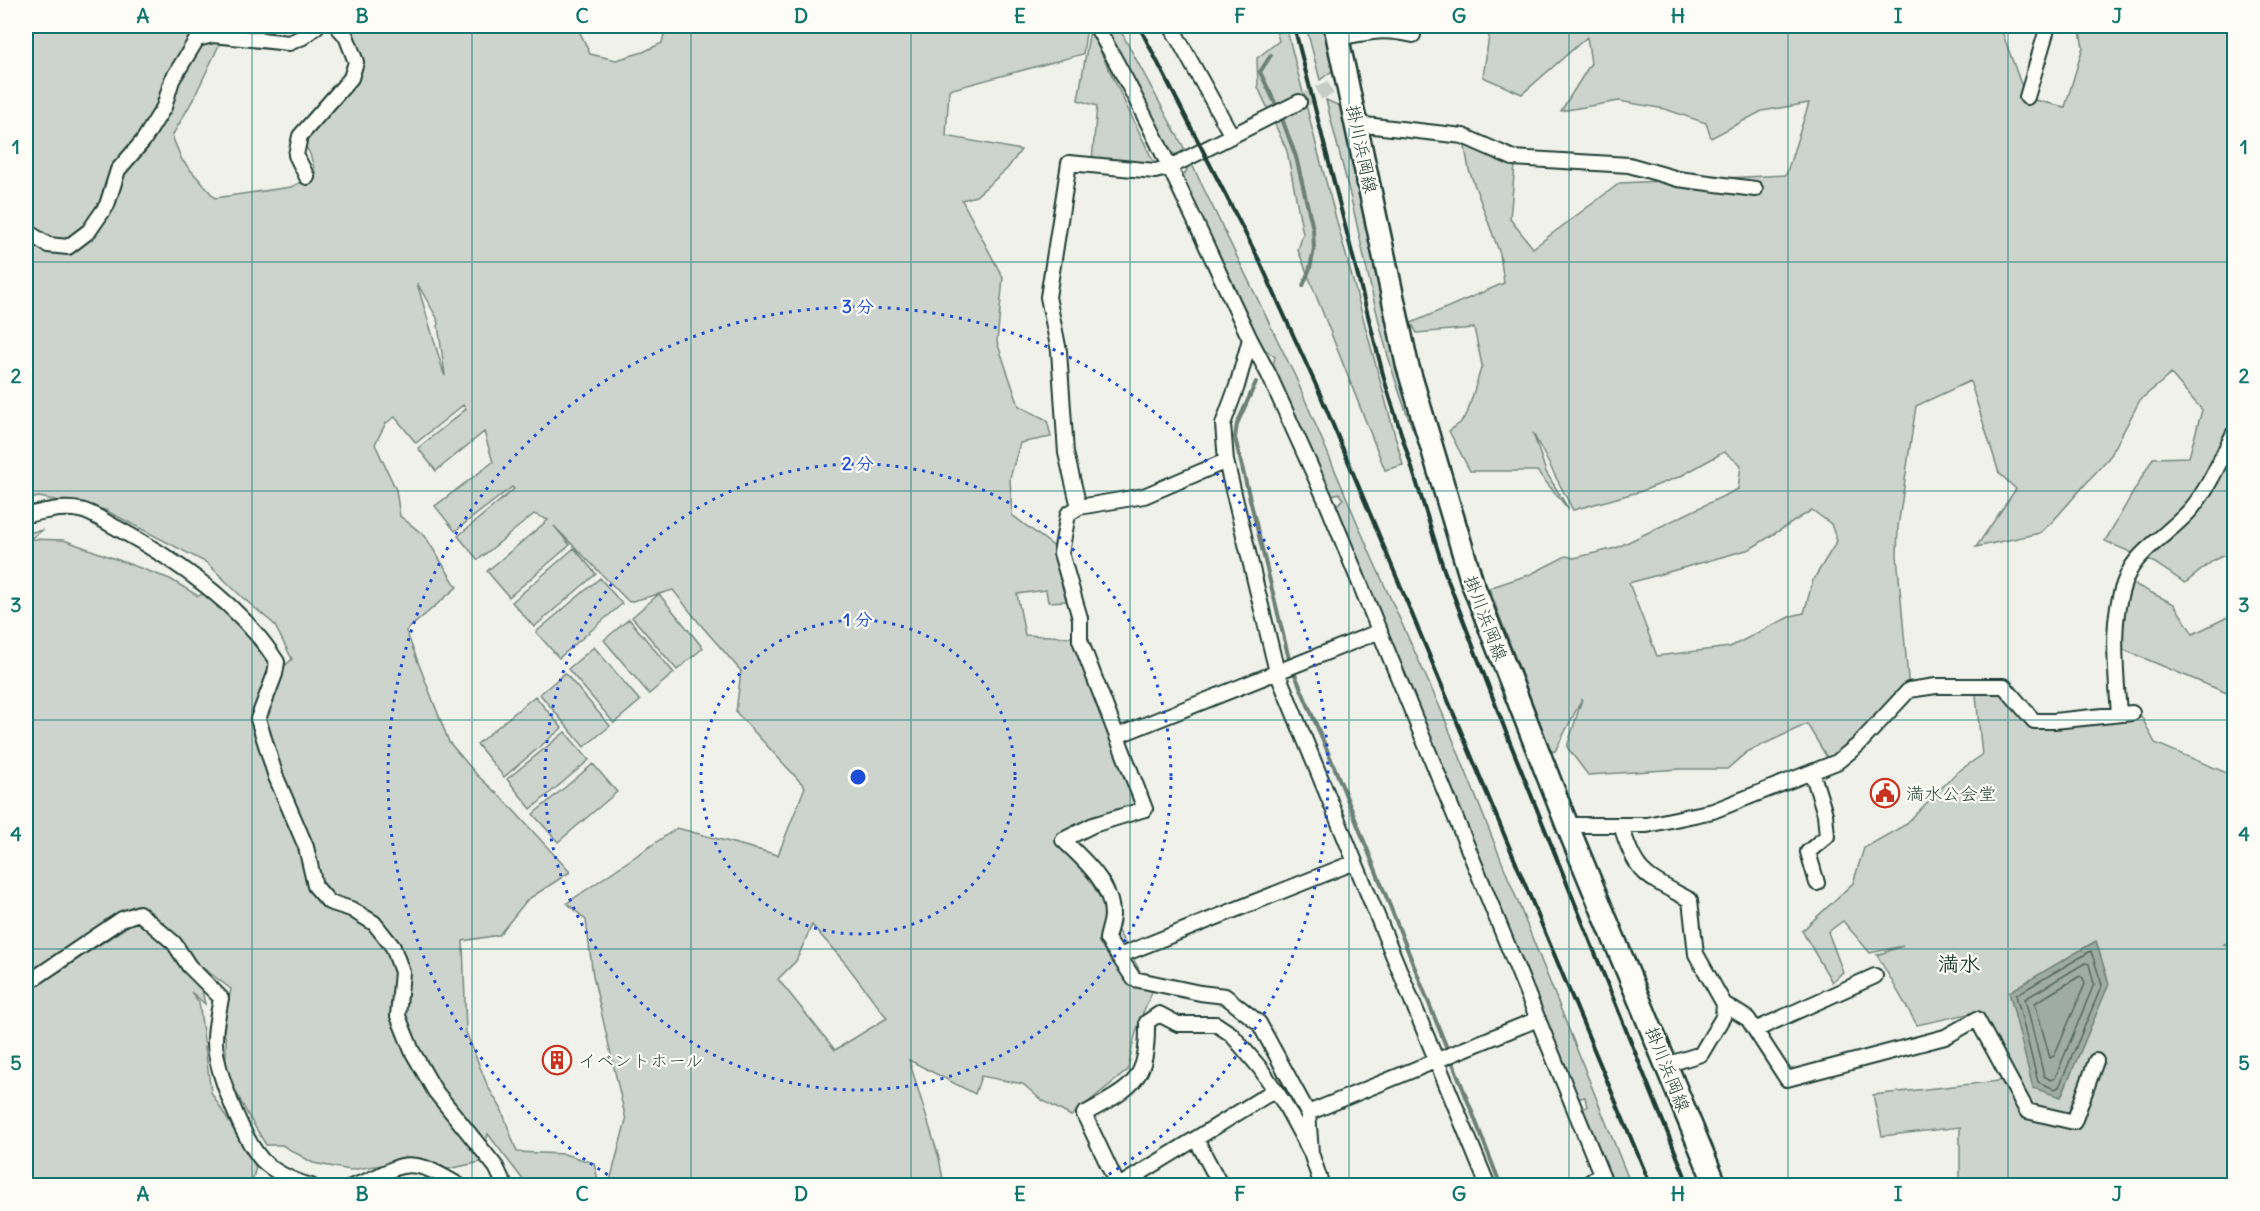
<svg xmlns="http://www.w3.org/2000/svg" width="2260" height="1211" viewBox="0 0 2260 1211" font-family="Delius,'Klee One',sans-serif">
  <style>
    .green { fill: #cdd3cd; stroke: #768880; stroke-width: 1.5; fill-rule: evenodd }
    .water { fill: #9faca4; stroke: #6c8077; stroke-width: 1.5 }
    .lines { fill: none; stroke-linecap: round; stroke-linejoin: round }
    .shore { stroke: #526961; stroke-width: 1.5 }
    .stream { stroke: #6c8077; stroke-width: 4 }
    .minor-tunnel { stroke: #c6cdc6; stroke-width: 14; stroke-dasharray: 14 7; stroke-linecap: butt }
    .minor-casing { stroke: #1f3d34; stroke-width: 18 }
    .primary-casing { stroke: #1f3d34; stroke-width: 26 }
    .minor { stroke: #fdfcf7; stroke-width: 14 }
    .primary { stroke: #fdfcf7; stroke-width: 21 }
    .rail { stroke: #1f3d34; stroke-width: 4 }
    .grid { fill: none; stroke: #0f766e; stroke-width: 1.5; stroke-opacity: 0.55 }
    .ring { fill: none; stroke: #1d4ed8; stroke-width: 3; stroke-dasharray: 3 6 }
    .labels { text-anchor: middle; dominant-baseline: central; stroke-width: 4.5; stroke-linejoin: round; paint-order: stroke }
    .street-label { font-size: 18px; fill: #1f3d34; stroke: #fdfcf7 }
    .poi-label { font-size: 18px; fill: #1f3d34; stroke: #fdfcf7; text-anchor: start }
    .quarter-label { font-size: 21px; font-weight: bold; fill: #1f3d34; stroke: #fdfcf7 }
    .centre { fill: #1d4ed8; stroke: #fdfcf7; stroke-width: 3 }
    .ring-label { font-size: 18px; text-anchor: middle; font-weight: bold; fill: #1d4ed8; stroke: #fdfcf7; stroke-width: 4.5; stroke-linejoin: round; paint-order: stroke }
    .neatline { fill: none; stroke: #0f766e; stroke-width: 2 }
    .grid-label { font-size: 20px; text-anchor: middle; font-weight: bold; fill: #0f766e }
  </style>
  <rect width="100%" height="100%" fill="#f0f1eb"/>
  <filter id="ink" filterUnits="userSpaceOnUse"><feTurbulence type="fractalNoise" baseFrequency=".0167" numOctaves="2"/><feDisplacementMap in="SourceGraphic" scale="12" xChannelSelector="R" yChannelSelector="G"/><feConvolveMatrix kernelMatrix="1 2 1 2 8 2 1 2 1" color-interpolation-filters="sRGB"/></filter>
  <g filter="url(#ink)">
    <path class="green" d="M26,26H214L220,43L194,98L172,136L182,160L215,198L291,187L316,175L310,154L300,136L356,62L346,36L354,26H577L590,54L616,60L643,52L662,43L666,26H1087L1083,54L949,90L946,136L1021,150L1007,169L976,196L962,200L1003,278L997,342L1019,406L1047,420L1051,437L1020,443L1010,478L1012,515L1056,548L1067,601L1048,602L1046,590L1017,594L1025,635L1071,637L1136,805L1059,838L1089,878L1152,993C1138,1021 1133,1039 1128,1070L1071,1116L1040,1099L1023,1084L981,1076L975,1094L909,1060L939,1158L944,1185H609L626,1120L593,976L586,920L567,903L677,828L778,855L805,787L736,712L741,671L700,624L673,590L659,594L703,648L677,670L632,617L659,594L629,602L554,526L570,545L509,597L487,571L548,520L534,514L478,560L458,536L514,489L512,487L455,531L435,506L493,462L484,432L436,471L418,448L466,409L463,405L416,443L395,417L386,423L375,444L396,490L400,516L425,536L457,587L406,631L449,742L477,775L506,802L570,872L527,900L499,935L463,941L466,1032L488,1087L501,1108L517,1152L564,1154L594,1163L598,1180L587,1185H527L488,1134L481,1162L448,1169L382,1165L350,1170L313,1163L282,1145H266L249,1117L226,1072V1041L223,1026L231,989L195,962L139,907L26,982V533L43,530L30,539L64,540L170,579L198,596L203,594L217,604V607L236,619L266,650L276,674L292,659L274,624L243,598L207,563L105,510L39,497L26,500ZM417,283L437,318L445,375L444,374ZM812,925L846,964L887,1018L835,1050L778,979L796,961Z
      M1103,26H1118L1183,146L1295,376L1373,560L1442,712L1631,1185H1613L1581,1109L1587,1107L1585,1097L1576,1099L1335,507L1343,499L1339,493L1330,496L1272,369L1275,357L1256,343L1182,178L1187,170L1180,155L1167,153L1132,75Z
      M1275,26H1286L1318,152L1403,465L1385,470L1298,250L1303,234L1287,151L1258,87L1257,58L1279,41Z
      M1306,26H1324L1333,70L1320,80Z
      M1492,26H2000L2026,98L2065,107L2083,47L2079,26H2234V551L2214,560L2185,583L2155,563L2105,541L2153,458L2189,457L2202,410L2171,374L2140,400L2111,455L2053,521L2040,533L1976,547L2016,489L1999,473L1970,381L1916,406L1898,527L1897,555L1909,690L1831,764L1807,724L1747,752L1727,769H1681L1588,775L1567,747L1582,699L1555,751L1551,752L1489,588L1531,574L1566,556L1574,558L1616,548L1738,489L1741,465L1724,452L1681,476L1642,491L1573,510L1533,433L1546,472L1569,510L1537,471H1470L1449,431L1460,423L1467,414L1482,365L1474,328L1417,333L1411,323L1504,283L1500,254L1469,170L1463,136L1515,165L1510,219L1533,248L1620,183L1786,175L1809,103L1762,111L1711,138L1706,123L1665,109L1619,101L1561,111L1591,63L1587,37L1522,94L1483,77L1489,36ZM1812,510L1831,524L1837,541L1813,580L1804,613L1791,616L1730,647L1657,656L1629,583L1750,549Z
      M1090,30L1155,165L1092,161L1097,106L1078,100Z
      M1326,100L1340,106L1361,205L1420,446C1389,376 1373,299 1357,225C1348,183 1336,142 1326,100Z
      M574,548L596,574L534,627L512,602Z
      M600,578L622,604L559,658L536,632Z
      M2126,580L2174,604L2193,634L2234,614V696L2115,646Z
      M629,619L674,673L649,694L604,640Z
      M594,647L640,701L614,723L568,669Z
      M565,673L610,726L584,747L540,694Z
      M1975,686H2004L2034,721L2139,712L2155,743L2234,776V941L2224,944L2234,948V1185H1960V1127L1882,1136L1873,1095L2007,1080L2028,1119L2021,1091L1977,1012L1917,1025L1877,955L1903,946L1870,953L1843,921L1828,932L1843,972L1832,982L1802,931L1853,883L1864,848L1905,825L1956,773L1982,755Z
      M535,696L562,728L504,777L477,744Z
      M565,732L589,760L531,809L507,779Z
      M593,764L617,792L558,842L533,814Z
      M134,922L144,925L164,942L182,965L200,982L205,1004L191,992L199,1002L211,1092L256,1167L251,1185L26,1186V993Z"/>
    <path class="water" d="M2096,941L2109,984L2061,1097L2033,1088L2009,992Z"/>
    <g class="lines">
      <path class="shore" d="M2091,951L2102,985L2059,1087L2055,1089L2038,1082L2016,995Z
        M2085,963L2089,964L2094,984L2055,1078L2051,1080L2044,1076L2025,999Z
        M2080,976L2083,978L2085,984L2054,1056L2050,1058L2035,1003Z"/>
      <path class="stream" d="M1271,55L1260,72L1278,109
        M1281,116L1296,157L1313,229L1314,249L1310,268L1303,286
        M1256,382L1237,424L1235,438L1290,663L1336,771L1448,1051
        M1451,1058L1501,1186"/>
      <path class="minor-tunnel" d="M1299,102L1339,84"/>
      <g class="minor-casing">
        <path id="minor" d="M1096,26C1154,126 1200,234 1250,339L1237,386L1223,424L1226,461L1277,672L1488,1186
          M1171,26L1232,136
          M1338,38C1369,32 1382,28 1413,35
          M2027,97L2048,26
          M1356,124L1463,136L1513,158L1629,165L1678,179L1755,189
          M307,177L296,155L300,136L351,78L356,62L346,36L337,26
          M26,231L48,245L68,247L89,231L107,205L118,170L143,141L164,107L172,80L197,39L213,35L289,43L303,37L317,26
          M1250,339L1269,375L1327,503L1606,1186
          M1226,461L1144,496L1079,507L1068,514L1061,553L1080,618V640L1145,809L1093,825L1063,840C1084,860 1112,884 1112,915C1112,923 1108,932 1107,939L1134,979L1200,993L1225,996L1259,1023L1308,1113L1311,1153
          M1079,507L1066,453L1059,351L1048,297L1069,163L1155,171L1168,168L1299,102
          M26,515C44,512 61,506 80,510C92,512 105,522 117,528C176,560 241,605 277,662L275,674L258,719L276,777L306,847L315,886L329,902L351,909L374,923L393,947L402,972L398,1016L412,1051L435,1091L496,1167L505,1186
          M2119,714C2116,670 2108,610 2130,570C2142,548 2175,529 2192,508C2210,486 2221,458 2234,433
          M1117,736L1380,631
          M1812,772L1825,814L1827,836L1808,852L1817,883
          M1567,825H1647L1713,811L1837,762L1858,745L1909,690L1936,686H2004L2034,721H2054L2132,713
          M1621,825C1636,876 1646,876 1690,900L1696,954L1724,1004L1723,1017L1701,1054L1666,1065
          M1119,956L1355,862
          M26,984L122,919L139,913L174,943L189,966L221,998C219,1011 215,1026 215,1039C214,1068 243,1139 262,1160C275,1173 294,1181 311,1186
          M1724,1004L1748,1019L1787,1079L1945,1037L1977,1019L2027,1111L2074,1122L2096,1061
          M1755,1030L1875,976
          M1308,1113L1538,1019
          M1196,1139L1221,1186
          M353,1186C368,1182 379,1175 393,1169C417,1158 439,1174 460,1186
          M1118,1186L1084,1114C1133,1087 1148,1082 1147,1022L1159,1014L1178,1024H1216L1231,1034L1260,1068L1284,1103L1311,1153L1322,1186
          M1119,1186L1275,1090
          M1585,1186L1601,1174"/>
      </g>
      <g class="primary-casing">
        <path id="primary" d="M1335,26L1407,364L1472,582L1567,825L1716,1186"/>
      </g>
      <use href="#minor" class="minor"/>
      <use href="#primary" class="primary"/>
      <path class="rail" d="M1139,26L1260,262L1320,394L1651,1186
        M1294,26L1385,382L1444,570L1509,740L1689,1186"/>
    </g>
  </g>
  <path class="grid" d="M252,26V1186M472,26V1186M691,26V1186M911,26V1186M1130,26V1186M1349,26V1186M1569,26V1186M1788,26V1186M2008,26V1186M26,262H2234M26,491H2234M26,720H2234M26,949H2234"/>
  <g class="ring">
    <circle cx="858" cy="777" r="157"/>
    <circle cx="858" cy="777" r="313"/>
    <path d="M623 1184A470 470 0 1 1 1093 1184"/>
  </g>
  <defs>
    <g id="civic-ring" transform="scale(1.5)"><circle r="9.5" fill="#fdfcf7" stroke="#c8321e" stroke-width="1.5"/><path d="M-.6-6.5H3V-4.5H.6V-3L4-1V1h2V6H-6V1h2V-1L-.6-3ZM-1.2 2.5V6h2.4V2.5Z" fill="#c8321e"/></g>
    <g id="building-ring" transform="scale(1.5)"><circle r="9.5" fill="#fdfcf7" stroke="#c8321e" stroke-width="1.5"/><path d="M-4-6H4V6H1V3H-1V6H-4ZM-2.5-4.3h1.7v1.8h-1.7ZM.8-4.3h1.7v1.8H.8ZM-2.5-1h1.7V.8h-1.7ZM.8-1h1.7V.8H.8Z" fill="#c8321e"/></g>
  </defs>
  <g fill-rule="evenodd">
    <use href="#civic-ring" x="1885" y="793"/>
    <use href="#building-ring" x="557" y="1060"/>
  </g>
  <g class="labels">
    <g class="street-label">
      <text transform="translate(1362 149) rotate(78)">掛川浜岡線</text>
      <text transform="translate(1486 618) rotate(69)">掛川浜岡線</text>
      <text transform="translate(1668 1069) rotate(68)">掛川浜岡線</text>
    </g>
    <g class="poi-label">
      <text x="1906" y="793">満水公会堂</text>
      <text x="578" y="1060">イベントホール</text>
    </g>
    <g class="quarter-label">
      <text x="1959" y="963">満水</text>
    </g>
  </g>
  <circle cx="858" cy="777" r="9" class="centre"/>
  <g class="ring-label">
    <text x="858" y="313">3 分</text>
    <text x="858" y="470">2 分</text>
    <text x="858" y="626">1 分</text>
  </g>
  <rect width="2260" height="1211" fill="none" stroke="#fdfcf7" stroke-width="66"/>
  <rect x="33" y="33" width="2194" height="1145" class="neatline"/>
  <g class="grid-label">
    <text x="143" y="23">A</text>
    <text x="362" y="23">B</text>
    <text x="582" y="23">C</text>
    <text x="801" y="23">D</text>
    <text x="1020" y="23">E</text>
    <text x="1240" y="23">F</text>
    <text x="1459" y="23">G</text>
    <text x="1678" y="23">H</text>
    <text x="1898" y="23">I</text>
    <text x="2117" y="23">J</text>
    <text x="16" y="154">1</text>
    <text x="2244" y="154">1</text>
    <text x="16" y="383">2</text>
    <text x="2244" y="383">2</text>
    <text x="16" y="612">3</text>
    <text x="2244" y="612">3</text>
    <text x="16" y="841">4</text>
    <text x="2244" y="841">4</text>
    <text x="16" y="1070">5</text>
    <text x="2244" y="1070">5</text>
    <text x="143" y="1201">A</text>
    <text x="362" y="1201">B</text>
    <text x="582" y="1201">C</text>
    <text x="801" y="1201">D</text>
    <text x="1020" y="1201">E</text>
    <text x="1240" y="1201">F</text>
    <text x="1459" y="1201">G</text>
    <text x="1678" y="1201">H</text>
    <text x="1898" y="1201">I</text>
    <text x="2117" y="1201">J</text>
  </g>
</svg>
